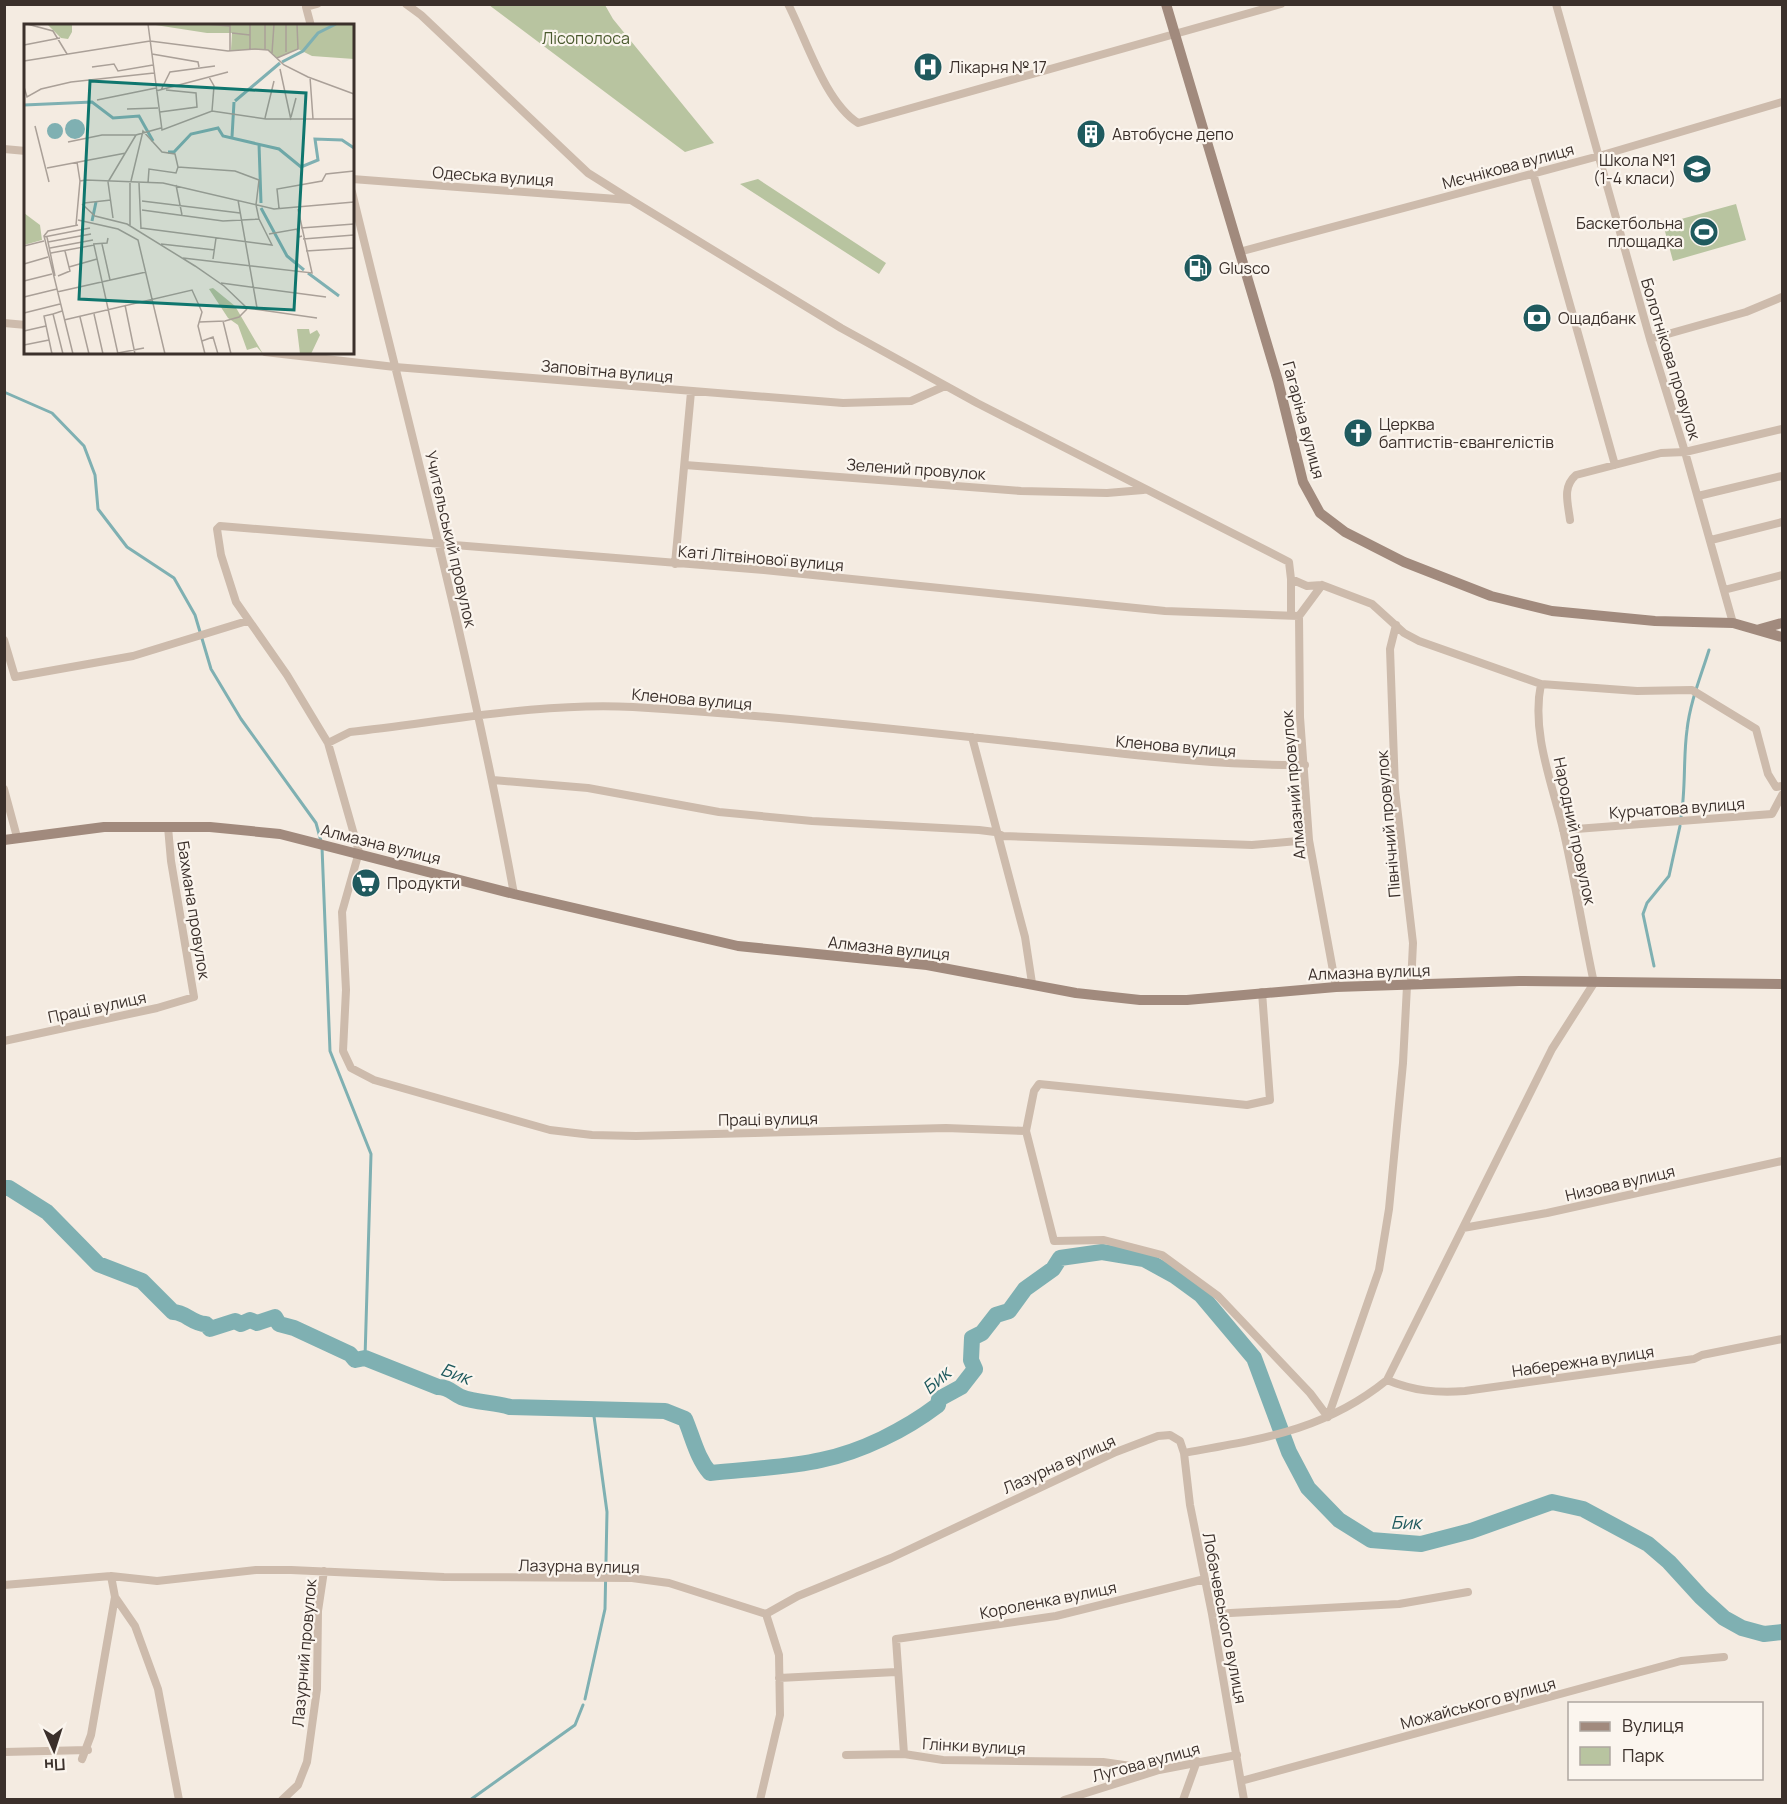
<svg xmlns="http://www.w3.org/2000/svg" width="1787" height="1804" viewBox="0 0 1787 1804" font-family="Manrope,sans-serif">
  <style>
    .green { fill: #b8c4a0 }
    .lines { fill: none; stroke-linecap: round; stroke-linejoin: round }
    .stream { stroke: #7fb0b2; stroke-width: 3 }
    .river { stroke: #7fb0b2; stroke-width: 16 }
    .minor { stroke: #cdbbac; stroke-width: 8 }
    .secondary { stroke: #a18a7d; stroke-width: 10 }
    .labels { text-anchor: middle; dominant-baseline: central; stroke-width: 4.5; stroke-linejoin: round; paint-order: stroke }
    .park-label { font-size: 16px; fill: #4a5a2e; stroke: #fbf5ee }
    .poi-label { font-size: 16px; fill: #3b302b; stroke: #fbf5ee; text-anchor: start }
    .street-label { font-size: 16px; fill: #3b302b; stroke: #fbf5ee }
    .water-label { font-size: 18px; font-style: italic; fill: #1f5a5e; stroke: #fbf5ee }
    .inset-river { fill: none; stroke: #7fb0b2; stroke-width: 3 }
    .inset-road { fill: none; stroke: #aaa098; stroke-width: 1.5 }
    .view { fill: #0f766e; fill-opacity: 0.15; stroke: #0f766e; stroke-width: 3 }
    .inset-edge { fill: none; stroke: #3b302b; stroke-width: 3 }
  </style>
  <rect width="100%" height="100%" fill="#f4ebe1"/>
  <path class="green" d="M489,5H605L613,19L714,143L685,152Z
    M758,179L886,263L879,274L740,184Z
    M1736,204L1746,240L1673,261L1663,224Z"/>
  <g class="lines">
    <path class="stream" d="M4,392L52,413L84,446L95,475L98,509L127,547L174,578L195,615L211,669L241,719L316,823L321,841
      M1681,817C1686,788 1683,759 1687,730C1690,702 1701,676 1709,650
      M322,847L330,1051L371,1154L365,1358
      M1654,966L1643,914L1647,903L1669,876L1680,826
      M585,1699L605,1609L607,1512L593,1409
      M470,1800L575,1725L583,1705"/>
    <path class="river" d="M4,1188H9L47,1212L98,1264L142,1281L173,1312C186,1312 192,1324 206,1324L210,1329L235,1321L241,1324L250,1320L257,1323L275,1317L279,1324L294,1328L350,1354L355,1360L365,1358L438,1387C449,1387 452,1393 461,1397C476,1403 494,1402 510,1407L665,1411L685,1419C693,1438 697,1458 710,1473C746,1469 785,1468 821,1460C861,1452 905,1430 938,1405L939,1399L961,1387L975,1369L971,1360L972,1338L982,1333L996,1315L1009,1311L1025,1289L1053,1269L1060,1258L1102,1252L1144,1259L1175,1276L1201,1295L1254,1358L1289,1452L1308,1488L1339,1520L1371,1540L1421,1544L1471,1531L1552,1502L1583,1509L1648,1544L1669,1562L1701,1597L1724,1618L1742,1628L1764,1634L1782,1632"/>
    <path class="minor" d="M406,4L421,15L588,173L631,200L841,328L977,403L1289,562L1291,579L1307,586L1322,585L1372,604L1404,633L1419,641L1541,684L1637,691L1692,690L1756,729L1768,774L1776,787L1782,786
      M788,4C807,41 825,102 858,123L1281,4
      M1556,4L1650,339L1685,452L1782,429
      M306,7L311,26
      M306,7L317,4
      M4,149L26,151
      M1533,173L1615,465
      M352,179L630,200
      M352,192C409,426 471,658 514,894
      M1239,252L1599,156L1782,102
      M4,323L26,325
      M1650,339L1746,312L1782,297
      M265,352L395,367L843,403L911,401L945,386
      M685,465L1021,491L1107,493L1143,490
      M1698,496L1782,476
      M1570,520C1568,503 1562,487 1576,475L1661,453L1685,452L1733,623
      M1711,540L1782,522
      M675,564L691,392
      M1291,579V615
      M1322,585L1299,616L1300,717L1309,840L1336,987
      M1724,590L1782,575
      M1299,616L1165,611L764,570L220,526L217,529L221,555L236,602L287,675L328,743L350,732C442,722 540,702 633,707C764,715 896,729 1026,743C1119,753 1211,766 1305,765
      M1396,625L1390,649L1395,789L1413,943L1411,985
      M4,640L15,677L133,656L247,621
      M972,737L1025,937L1032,983
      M328,743L359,852L342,912L346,990L343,1051L351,1068L374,1080L550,1130L592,1135L636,1136L946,1128L1026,1131L1034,1091L1039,1084L1247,1105L1270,1100L1262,992
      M493,780L588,788L719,812L812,821L979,830L995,832L1003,836L1252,845L1309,840
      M4,789L17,837
      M1563,830L1772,814L1782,795
      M4,1041L157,1008L194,997L171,861L168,827
      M1026,1131L1054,1241L1104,1240L1162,1255L1218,1296L1310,1393L1328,1417
      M1463,1228L1547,1213L1782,1161
      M1387,1380C1414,1391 1436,1393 1465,1391L1694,1359L1702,1355L1782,1339
      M1328,1417L1379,1270L1389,1209L1403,1063L1407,986
      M1184,1453C1261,1439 1324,1431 1387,1380L1552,1049L1594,983C1583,932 1575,880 1563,829C1552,783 1531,732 1541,684
      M111,1576L115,1597L135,1626L158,1689L179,1800
      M4,1585L111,1576L157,1581L256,1570H291L444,1577L632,1578L669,1583L766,1614L798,1596L891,1558L1116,1452L1158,1436L1170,1435L1180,1441L1184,1453L1190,1505L1212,1614L1244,1800
      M1212,1614L1399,1604L1468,1592
      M779,1678L896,1672
      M4,1752L88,1750
      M846,1755L904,1754
      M82,1759L91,1735L115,1597
      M1159,1770L1103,1762L943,1760L904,1754L896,1639L1056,1616L1205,1579
      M1241,1781L1681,1661L1724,1657
      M282,1800L298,1785L307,1762L317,1689L318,1611L324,1571
      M760,1800L780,1715L779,1655L766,1614
      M1064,1800L1159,1770L1237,1755
      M1183,1800L1197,1761"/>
    <path class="secondary" d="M1166,4L1278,381L1303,482L1320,513L1345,532L1404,562L1491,596L1552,611L1655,621L1733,623L1782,637
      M1760,629L1782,623
      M4,840L104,827H210L280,834L514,894L738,946L927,965L1076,993L1140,1000H1187L1336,987L1519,981L1782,984"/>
  </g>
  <defs>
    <g id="hospital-disc" transform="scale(1.5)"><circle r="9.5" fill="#1f5a5e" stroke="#fbf5ee"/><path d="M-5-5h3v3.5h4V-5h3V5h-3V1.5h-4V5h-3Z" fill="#fff"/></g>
    <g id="building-disc" transform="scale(1.5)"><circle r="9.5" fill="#1f5a5e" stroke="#fbf5ee"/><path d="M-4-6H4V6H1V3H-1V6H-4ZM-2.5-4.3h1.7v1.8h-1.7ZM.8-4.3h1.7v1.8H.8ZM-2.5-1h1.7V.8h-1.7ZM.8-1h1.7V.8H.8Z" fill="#fff"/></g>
    <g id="school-disc" transform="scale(1.5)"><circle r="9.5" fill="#1f5a5e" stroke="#fbf5ee"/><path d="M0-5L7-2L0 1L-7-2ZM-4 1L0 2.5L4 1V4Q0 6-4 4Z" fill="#fff"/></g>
    <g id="stadium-disc" transform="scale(1.5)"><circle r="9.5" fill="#1f5a5e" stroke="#fbf5ee"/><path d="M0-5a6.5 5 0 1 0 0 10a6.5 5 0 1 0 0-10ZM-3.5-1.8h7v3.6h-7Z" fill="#fff"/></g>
    <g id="fuel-disc" transform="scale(1.5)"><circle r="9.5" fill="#1f5a5e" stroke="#fbf5ee"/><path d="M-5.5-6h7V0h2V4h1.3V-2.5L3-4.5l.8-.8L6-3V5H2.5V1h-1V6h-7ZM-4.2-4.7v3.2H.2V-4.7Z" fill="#fff"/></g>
    <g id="bank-disc" transform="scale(1.5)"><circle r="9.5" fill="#1f5a5e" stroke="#fbf5ee"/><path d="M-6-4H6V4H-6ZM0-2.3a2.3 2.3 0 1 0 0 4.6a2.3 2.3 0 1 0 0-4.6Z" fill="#fff"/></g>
    <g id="church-disc" transform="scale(1.5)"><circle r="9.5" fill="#1f5a5e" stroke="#fbf5ee"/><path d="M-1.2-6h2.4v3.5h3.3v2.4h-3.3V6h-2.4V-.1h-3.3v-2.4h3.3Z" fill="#fff"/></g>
    <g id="supermarket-disc" transform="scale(1.5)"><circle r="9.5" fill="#1f5a5e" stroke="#fbf5ee"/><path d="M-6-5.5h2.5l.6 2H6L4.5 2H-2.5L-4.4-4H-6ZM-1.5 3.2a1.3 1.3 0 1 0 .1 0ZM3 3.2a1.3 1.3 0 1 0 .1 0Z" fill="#fff"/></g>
  </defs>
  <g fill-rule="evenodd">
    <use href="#hospital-disc" x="928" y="67"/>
    <use href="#building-disc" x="1091" y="134"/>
    <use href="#school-disc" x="1697" y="169"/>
    <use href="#stadium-disc" x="1704" y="232"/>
    <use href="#fuel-disc" x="1198" y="268"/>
    <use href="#bank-disc" x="1537" y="318"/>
    <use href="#church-disc" x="1358" y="433"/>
    <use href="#supermarket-disc" x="366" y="883"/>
  </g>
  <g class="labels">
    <g class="park-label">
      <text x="586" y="38">Лісополоса</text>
    </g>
    <g class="poi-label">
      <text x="949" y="67">Лікарня № 17</text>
      <text x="1112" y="134">Автобусне депо</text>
      <text x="1676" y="160" text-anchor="end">Школа №1<tspan x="1676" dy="18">(1-4 класи)</tspan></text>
      <text x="1683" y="223" text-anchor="end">Баскетбольна<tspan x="1683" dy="18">площадка</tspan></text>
      <text x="1219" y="268">Glusco</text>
      <text x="1558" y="318">Ощадбанк</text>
      <text x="1379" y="424">Церква<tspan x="1379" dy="18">баптистів-євангелістів</tspan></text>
      <text x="387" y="883">Продукти</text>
    </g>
    <g class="street-label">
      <text transform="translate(1508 166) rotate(-15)">Мєчнікова вулиця</text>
      <text transform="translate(493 176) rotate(4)">Одеська вулиця</text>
      <text transform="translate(1671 359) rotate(73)">Болотнікова провулок</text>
      <text transform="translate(607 371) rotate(5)">Заповітна вулиця</text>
      <text transform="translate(1304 420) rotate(75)">Гагаріна вулиця</text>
      <text transform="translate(916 469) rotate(4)">Зелений провулок</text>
      <text transform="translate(451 539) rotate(77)">Учительський провулок</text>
      <text transform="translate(761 558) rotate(5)">Каті Літвінової вулиця</text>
      <text transform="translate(692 699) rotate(5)">Кленова вулиця</text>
      <text transform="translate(1176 746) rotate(5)">Кленова вулиця</text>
      <text transform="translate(1293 785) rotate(-95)">Алмазний провулок</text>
      <text transform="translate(1677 808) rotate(-4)">Курчатова вулиця</text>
      <text transform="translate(1388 824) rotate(-95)">Північний провулок</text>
      <text transform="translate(1575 831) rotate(78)">Народний провулок</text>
      <text transform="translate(381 844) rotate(14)">Алмазна вулиця</text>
      <text transform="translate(194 910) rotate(81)">Бахмана провулок</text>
      <text transform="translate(889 948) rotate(6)">Алмазна вулиця</text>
      <text transform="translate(1369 972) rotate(-2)">Алмазна вулиця</text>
      <text transform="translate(97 1007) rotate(-12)">Праці вулиця</text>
      <text transform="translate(768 1119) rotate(-1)">Праці вулиця</text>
      <text transform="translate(1620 1183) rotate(-13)">Низова вулиця</text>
      <text transform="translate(1583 1361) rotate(-8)">Набережна вулиця</text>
      <text transform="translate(1059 1464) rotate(-24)">Лазурна вулиця</text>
      <text transform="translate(579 1566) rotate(1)">Лазурна вулиця</text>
      <text transform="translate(1048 1600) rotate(-11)">Короленка вулиця</text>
      <text transform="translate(1225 1618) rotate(79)">Лобачевського вулиця</text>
      <text transform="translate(304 1653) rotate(-85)">Лазурний провулок</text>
      <text transform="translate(1478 1703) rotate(-15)">Можайського вулиця</text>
      <text transform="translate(974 1746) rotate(3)">Глінки вулиця</text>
      <text transform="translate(1146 1762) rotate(-15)">Лугова вулиця</text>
    </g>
    <g class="water-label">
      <text transform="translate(456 1373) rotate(20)">Бик</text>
      <text transform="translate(936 1380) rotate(-41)">Бик</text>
      <text transform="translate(1406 1522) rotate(1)">Бик</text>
    </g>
  </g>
  <g transform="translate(24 24)">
    <rect width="330" height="330" fill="#f4ebe1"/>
    <path d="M23,0H48V8L44,15L37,14ZM125,0H330V35L288,32L274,25L253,34L244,26H207L208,9H183ZM0,189L16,201L18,216L0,221ZM189,264L211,282L239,330L233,323L223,326L214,301L204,294L185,265ZM273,305H285L286,310L293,306L296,311L287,330H276Z" fill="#b8c4a0"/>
    <path d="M41 105a10 10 0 1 1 20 0a10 10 0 1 1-20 0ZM23 107a8 8 0 1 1 16 0a8 8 0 1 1-16 0Z" fill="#7fb0b2"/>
    <path class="inset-river" d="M258,38L279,27L294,9L312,0M211,77L256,39M0,81L68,78L89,94L115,92L129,117M208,113L210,78M235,120L237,179M144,128H150L167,110L194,104L199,112L255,125L277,143L294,136L291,115L318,116L330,124M237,184L263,232L280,246M68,197L72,178M284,249L315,272"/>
    <path class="inset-road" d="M3,0L29,7L43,30M124,0L138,106L188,87L242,95H330M182,0L206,2M226,0V25M262,0V28M208,9L226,11M0,21L36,14M241,25V0M206,27V0M248,29L250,0M128,30L174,38L175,43M253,34L274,25L273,0M0,37L126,17L204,27L231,25L244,26L260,41L284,53L330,70M68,43L90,40L94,47L129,41M256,45L267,96M185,53L190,62L188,87M286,53L289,95M0,63L3,73L17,65L47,58L130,49M137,66L146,48L191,42M132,67L204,48M73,76L132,64M103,85L134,84M136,88L173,83L172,69L142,66M267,93L272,74M241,94L250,57M11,102L25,158M44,118L78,111H112M53,138L56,157M23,144L102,129M107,157L119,107L138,128L151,130L154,143M115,159L117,205M124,159L125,145L152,149L154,143L211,147L235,156L232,181L235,195M152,161L158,191M214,176L233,284M118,177L216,189M60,179L87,176M58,180L71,192L103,200L171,242L200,262L223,284L293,294M255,184L253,165L298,157L302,150L330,147M89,194L84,158L112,111L137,104M54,196L94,205L114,216L141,330M52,201L56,157L62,156L139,159L250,185L330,178M106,202V159M117,204L248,221L235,195L199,197L118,186M277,204L330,200M245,210L273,205L275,213L278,212M20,213L66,204M23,213L31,252M279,215L330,211M24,218L67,210M69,220L83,219L84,214M78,220L86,256M137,220L191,226M0,222L20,217M26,224L69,216M282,227L330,224M27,229L70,221L94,330M159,234L288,249L274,185M189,235L192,214M0,240L24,233M45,243L73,235M34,252L46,247L41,227M0,257L28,250M197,259L302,273M33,268L122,248M0,273L33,265M101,281L111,330M38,287L29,290L39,330M0,289L36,280M70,290L79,330M56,293L65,330M40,296L168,266L178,288L174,302L181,330M199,297L207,330M175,298L201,297L215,293L223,285M0,307L22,302M178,317L189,313L194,330M0,321L25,316M94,329L120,324M28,330L20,292L29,290M49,330L20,212L24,207L54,201"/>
    <path class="view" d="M66,57L282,69L270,286L55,275Z"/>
    <rect width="330" height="330" class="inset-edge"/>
  </g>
  <rect width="1787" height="1804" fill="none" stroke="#3b302b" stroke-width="12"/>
  <rect x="1568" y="1702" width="195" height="78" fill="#fbf5ee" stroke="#aea6a0" stroke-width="1.5"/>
  <rect x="1580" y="1722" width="30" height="9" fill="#a18a7d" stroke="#aea6a0" stroke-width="1.5"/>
  <text x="1622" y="1732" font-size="18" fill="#3b302b">Вулиця</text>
  <rect x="1580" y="1747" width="30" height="18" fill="#b8c4a0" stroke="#aea6a0" stroke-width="1.5"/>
  <text x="1622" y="1762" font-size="18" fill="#3b302b">Парк</text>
  <g transform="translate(54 1750) rotate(177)" stroke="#fbf5ee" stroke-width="4.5" paint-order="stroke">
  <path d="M0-4.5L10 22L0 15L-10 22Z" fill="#3b302b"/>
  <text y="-9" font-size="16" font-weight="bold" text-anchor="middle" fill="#3b302b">Пн</text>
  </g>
</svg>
